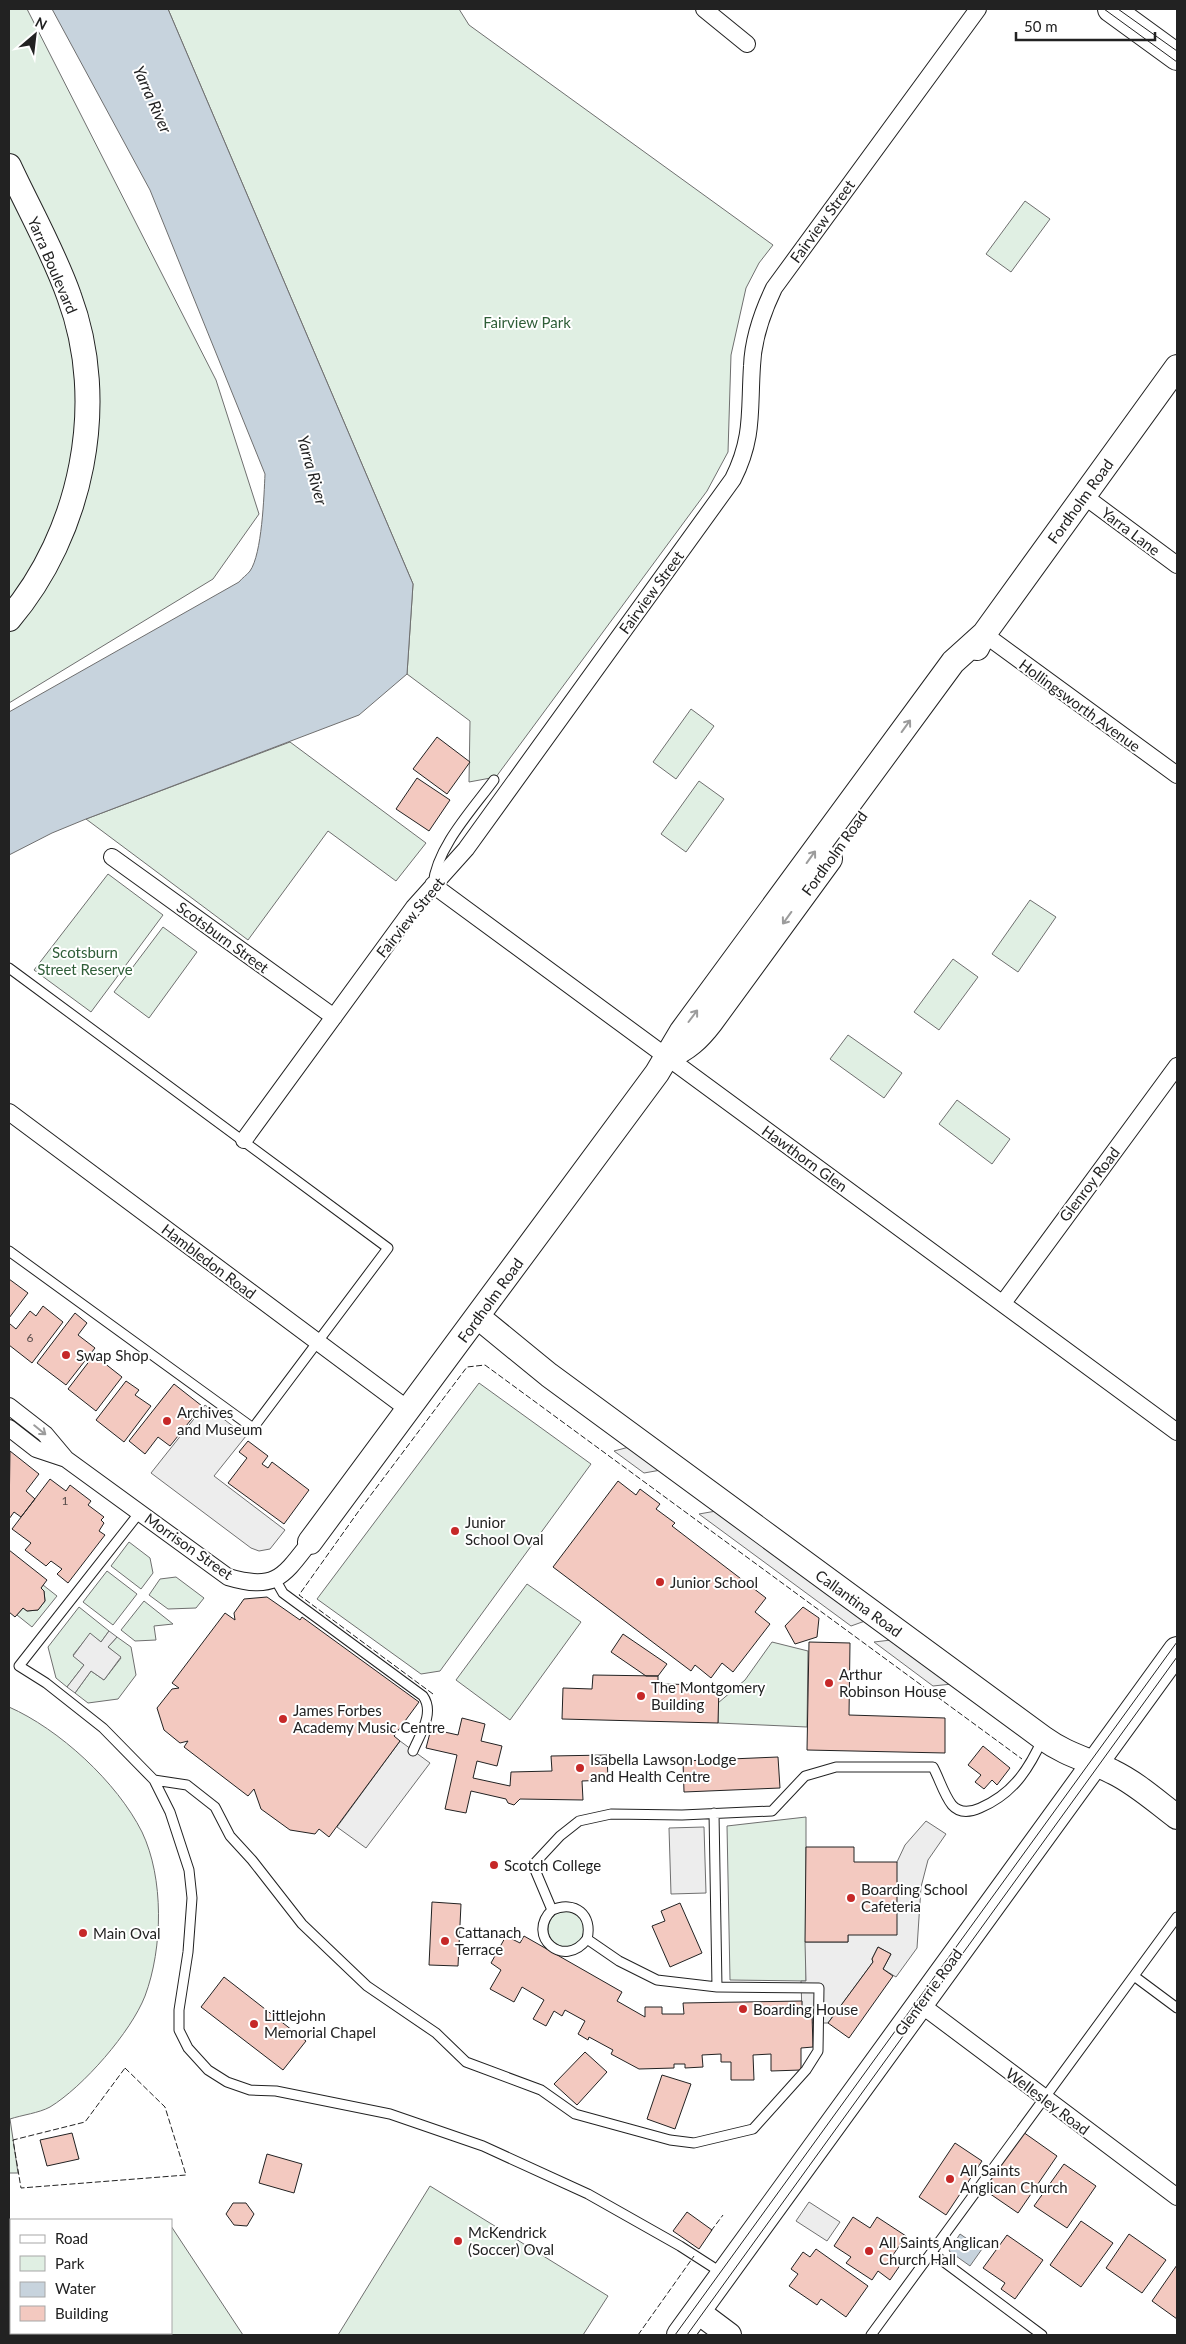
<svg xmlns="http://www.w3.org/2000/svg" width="1186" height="2344" viewBox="0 0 1186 2344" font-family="Lato,sans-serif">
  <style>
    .green { fill: #e0efe3; stroke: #6f6f6f }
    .parking { fill: #ededed; stroke: #6f6f6f }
    .water { fill: #c7d3dd; stroke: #6f6f6f }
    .building { fill: #f3c9c0; stroke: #222 }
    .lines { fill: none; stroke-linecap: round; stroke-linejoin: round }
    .lane-casing { stroke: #222; stroke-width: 11 }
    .street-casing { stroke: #222; stroke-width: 18 }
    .secondary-casing { stroke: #222; stroke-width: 26 }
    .primary-casing { stroke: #222; stroke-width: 28 }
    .lane { stroke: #fff; stroke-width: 9 }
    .street { stroke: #fff; stroke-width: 16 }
    .secondary { stroke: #fff; stroke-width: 24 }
    .primary { stroke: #fff; stroke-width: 26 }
    .tram { stroke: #222; stroke-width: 1 }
    .fence { stroke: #222; stroke-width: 1; stroke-dasharray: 6 2.5; stroke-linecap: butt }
    .power { stroke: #c62828; stroke-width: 1; stroke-dasharray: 18 4 2.5 4; stroke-linecap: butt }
    .oneway { stroke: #9c9c9c }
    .poi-dot { fill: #c62828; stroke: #fff; stroke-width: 2 }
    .labels { text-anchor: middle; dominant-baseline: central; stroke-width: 4; stroke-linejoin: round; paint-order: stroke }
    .number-label { font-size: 12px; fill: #564c4a }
    .street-label { font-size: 15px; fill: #222; stroke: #fff }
    .park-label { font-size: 15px; fill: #2f5e38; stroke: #fff }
    .poi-label { font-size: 15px; fill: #222; stroke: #fff; text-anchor: start }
    .water-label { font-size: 16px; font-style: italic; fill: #222; stroke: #fff }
  </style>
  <rect width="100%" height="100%" fill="#fff"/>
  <path class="green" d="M9,9H27L216,380L259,514L213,579L9,703Z
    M168,9H459L469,25L773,245L759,263L746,288L731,355L728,452L707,491L496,777L469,782L470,721L407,674L413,584Z
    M1025,201L1050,219L1011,272L986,254Z
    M691,709L714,726L676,779L653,762Z
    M290,742L426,843L396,881L328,831L248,940L86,819Z
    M699,781L724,799L686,852L661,834Z
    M108,874L163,915L91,1012L34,970Z
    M1030,900L1056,917L1018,972L992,954Z
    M163,927L197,952L149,1018L114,992Z
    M953,959L978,977L939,1030L914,1012Z
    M848,1035L902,1073L884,1098L830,1059Z
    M957,1100L1010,1139L992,1164L939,1124Z
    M479,1383L591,1464L440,1671L421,1674L317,1599Z
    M129,1542L150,1558L153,1573L141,1589L111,1566Z
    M107,1571L137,1594L113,1625L83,1602Z
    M176,1577L204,1598L196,1608L168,1609L149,1595L160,1579Z
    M527,1584L581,1622L510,1720L456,1680Z
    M43,1585L57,1596L32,1627L17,1615L23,1608L27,1611L38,1610L45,1601L44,1591L41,1588Z
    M144,1601L173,1624L154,1626L156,1640L135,1641L121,1630Z
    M79,1607L109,1631L101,1642L90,1634L73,1655L84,1665L67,1687L56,1678L48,1647Z
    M117,1637L131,1647L136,1675L118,1699L88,1703L75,1693L91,1671L104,1680L121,1658L108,1647Z
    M772,1642L808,1651L807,1727L718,1723V1703L745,1680Z
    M9,1707C59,1729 117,1782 142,1832C164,1878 163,1948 145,1996C131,2032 83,2087 50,2107C39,2113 22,2115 10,2119L18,2173H9Z
    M806,1817V1981L730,1980L727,1826Z
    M548 1929a18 18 0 1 1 36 0a18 18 0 1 1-36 0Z
    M430,2186L608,2296L583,2335H338Z
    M171,2226L243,2335H9V2330L11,2329V2333H171Z"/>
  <path class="parking" d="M205,1405L246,1436L214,1476L285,1530L270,1549L259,1551L251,1548L151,1473Z
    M629,1447L661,1470L644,1473L614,1451Z
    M716,1511L865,1621L851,1626L699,1514Z
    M109,1631L117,1637L108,1647L121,1657L104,1680L91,1671L75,1693L67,1687L84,1665L73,1656L90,1633L101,1642Z
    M891,1640L952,1684L933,1686L874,1642Z
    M400,1741L430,1763L366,1848L337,1827Z
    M926,1821L946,1834L928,1860L921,1887L917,1948L896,1977L883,1969L891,1954L878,1947L872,1959L873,1962L828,2023H812V2014H802L801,1981H806L805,1942H848V1935L897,1862L905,1845Z
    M704,1827L706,1893L671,1894L669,1828Z
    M809,2202L840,2222L827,2241L796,2221Z"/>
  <path class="water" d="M52,9H168L413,584L407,674L359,715L86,819L52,833L9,855V712L239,582C242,578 247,575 250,571C262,554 264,496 265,474L150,190Z
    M960,2234L982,2249L970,2266L949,2251Z"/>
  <path class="building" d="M437,737L470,762L447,794L413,769Z
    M417,778L450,800L429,831L396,809Z
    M9,1279L28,1293L9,1318Z
    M43,1306L63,1322L32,1363L9,1345V1326L10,1324L16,1329L30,1311L36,1316Z
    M75,1313L87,1323L78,1335L95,1348L66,1385L37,1363Z
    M94,1355L122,1377L96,1411L68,1389Z
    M126,1381L139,1390L135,1395L151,1406L124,1442L96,1420Z
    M174,1384L202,1406L170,1446L158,1437L145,1454L129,1441Z
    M248,1441L268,1456L262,1464L268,1468L272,1462L309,1490L284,1524L228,1483L247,1458L239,1452Z
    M10,1451L39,1474L26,1491L35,1499L21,1517L14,1512L9,1519Z
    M50,1479L66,1491L70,1485L91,1501L88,1505L104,1517L101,1520L104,1523L99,1531L105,1535L68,1583L57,1574L62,1569L51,1561L46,1566L25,1550L31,1543L12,1529Z
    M618,1481L636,1495L640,1489L660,1504L656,1509L675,1523L672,1526L766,1598L755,1612L770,1624L733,1672L722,1663L711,1678L695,1665L691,1671L553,1567Z
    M9,1550L47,1580L41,1588L44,1591L45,1601L38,1610L27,1611L23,1608L15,1617L9,1612Z
    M267,1597L300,1620L302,1617L419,1702L394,1736L400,1741L329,1837L319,1829L315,1834L290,1830L261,1809L254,1789L248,1796L184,1747L188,1741L180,1743L164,1730L157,1708L172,1689L179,1688L172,1683L225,1613L235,1620L234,1613L244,1599Z
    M803,1607L819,1618L817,1637L795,1644L785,1626Z
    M623,1634L667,1664L658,1676H646L611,1652Z
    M809,1642L850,1643L849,1715L945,1718V1753L807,1750Z
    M593,1675L658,1676V1684L719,1685L718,1723L562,1719L563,1688L592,1689Z
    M462,1718L485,1724L481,1741L502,1746L497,1766L477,1761L473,1778L510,1786L511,1772L552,1771L551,1756L607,1755L608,1780L582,1781L583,1800L520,1799L514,1805L508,1803L506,1799L471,1791L466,1813L445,1809L457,1755L426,1748L431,1729L458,1735Z
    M983,1746L1010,1768L997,1785L992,1780L984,1789L975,1782L981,1775L968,1765Z
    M778,1757L780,1788L684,1792L683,1761Z
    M806,1847H854V1862H897V1935H848V1942H805Z
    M432,1902L461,1904L458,1966L429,1965Z
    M680,1903L702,1953L670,1967L652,1926L665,1921L661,1911Z
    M506,1936L520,1943L524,1936L622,1992L617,2001L645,2017V2007H662V2014H684L683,2003L802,2001V2014H812L813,2047L801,2048V2070L771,2071V2054L753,2055L754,2080H731V2062H721V2054L702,2055L703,2067L685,2068V2064H674V2068L639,2069L611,2054L613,2050L589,2037L588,2040L578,2034L585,2021L565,2010L562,2016L554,2011L546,2026L533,2019L544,2000L522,1987L514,2002L490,1989L501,1970L491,1963Z
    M878,1947L891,1954L883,1969L893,1976L849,2038L828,2023L873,1962L872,1959Z
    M224,1977L306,2041L283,2070L201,2007Z
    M585,2052L607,2072L577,2105L554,2084Z
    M662,2075L691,2084L675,2129L647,2119Z
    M1023,2132L1057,2156L1018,2213L983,2189Z
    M72,2133L79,2159L47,2166L40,2140Z
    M955,2143L982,2161L946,2215L919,2197Z
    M267,2154L302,2164L294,2193L259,2183Z
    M1064,2164L1096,2186L1067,2228L1034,2206Z
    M233,2203H246L254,2214L247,2226L234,2225L226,2214Z
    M687,2212L712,2230L699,2249L673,2231Z
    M853,2217L870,2228L877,2217L906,2236L893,2255L903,2261L890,2280L878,2271L872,2280L846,2263L851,2257L834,2246Z
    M1081,2221L1113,2243L1081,2287L1050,2265Z
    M1129,2234L1166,2260L1142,2293L1106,2268Z
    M1007,2235L1043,2260L1015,2299L1001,2289L1005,2283L983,2268Z
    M816,2249L868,2286L846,2317L821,2299L817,2305L789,2286L798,2274L791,2269L803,2252L810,2257Z
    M1177,2265V2319L1152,2301Z"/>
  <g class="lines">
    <g class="lane-casing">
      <path id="lane" d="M433,884C437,847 472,810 494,780
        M9,968L388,1248L253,1428L9,1251
        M140,1512L19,1666L46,1683L103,1728L154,1780L170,1812L189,1870L192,1898L188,1952L179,2010V2030L188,2048L208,2070L227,2082L250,2090L276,2091L390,2114L483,2146L588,2194L680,2246L722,2273
        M275,1579L283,1593L423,1696C435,1713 420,1734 413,1751
        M154,1780L187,1785L215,1807L230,1836L252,1860L302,1924L367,1986L436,2033L466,2062L541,2090L575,2114L670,2140L694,2143L753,2129L806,2070L818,2051L819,1988L717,1987L657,1980L619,1961L587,1939C593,1915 575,1900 552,1910L533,1865L560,1836L579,1821L611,1814L682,1815L772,1811L805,1776L836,1767H933C939,1778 944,1795 952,1805C960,1814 971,1812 980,1808C1013,1794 1029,1769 1043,1738
        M714,1813L717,1987
        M552,1910C525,1936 564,1970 587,1939
        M1134,1976L1177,2008
        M932,2253L1042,2335
        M871,2335L1177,1917"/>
    </g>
    <g class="street-casing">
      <path id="street" d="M704,9L747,44
        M1084,496L1177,565
        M984,634L1177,775
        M112,857L334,1017
        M433,885L1177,1432
        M9,1112L409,1410
        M244,1140L414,907L466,849L733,479C754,437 749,411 752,366C753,339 762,313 774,288L978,9
        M1003,1303L1177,1066
        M9,1406L45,1434L66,1459L228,1577C275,1591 283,1577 310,1542
        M9,1428L36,1449L66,1459
        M920,2004L1177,2197"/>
    </g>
    <g class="secondary-casing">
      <path id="secondary" d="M9,166C28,207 54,253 69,296C109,403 82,533 9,619
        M977,648L984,634L1177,367
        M668,1057C687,1049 698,1039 711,1022L830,859
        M478,1317L549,1375L1043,1738C1068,1756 1088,1759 1113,1772C1136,1783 1157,1802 1177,1817
        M310,1542L657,1073L682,1031L953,662L984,634
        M697,2311L729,2335"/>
    </g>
    <g class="primary-casing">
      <path id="primary" d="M1111,9L1177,57
        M680,2335L1177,1650"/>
    </g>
    <use href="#lane" class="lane"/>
    <use href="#street" class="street"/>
    <use href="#secondary" class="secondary"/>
    <use href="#primary" class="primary"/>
    <path class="tram" d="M1104,9L1177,62
      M1118,9L1177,51
      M675,2335L1177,1642
      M687,2335L1177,1657"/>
    <path class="fence" d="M433,1694L299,1595L358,1512L467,1367L485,1365L1022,1759
      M125,2068L165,2107L186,2175L21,2188L13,2140L85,2122Z
      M711,2231L723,2215
      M638,2335L694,2256"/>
    <path class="power" d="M9,2311L11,2312
      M39,2333L43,2335"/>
  </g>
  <defs><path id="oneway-shaft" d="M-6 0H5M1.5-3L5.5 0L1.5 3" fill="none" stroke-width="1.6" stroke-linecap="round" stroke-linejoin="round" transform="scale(1.25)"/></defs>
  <g class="oneway">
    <use href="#oneway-shaft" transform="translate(906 726) rotate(-54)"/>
    <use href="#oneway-shaft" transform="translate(811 857) rotate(-54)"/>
    <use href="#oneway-shaft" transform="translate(787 918) rotate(126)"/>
    <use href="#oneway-shaft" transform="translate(693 1016) rotate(-53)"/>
    <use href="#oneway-shaft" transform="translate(40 1430) rotate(39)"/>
  </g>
  <g class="poi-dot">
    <circle cx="66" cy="1355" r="5"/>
    <circle cx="167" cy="1421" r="5"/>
    <circle cx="455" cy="1531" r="5"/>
    <circle cx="660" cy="1582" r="5"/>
    <circle cx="829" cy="1683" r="5"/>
    <circle cx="641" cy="1696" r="5"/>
    <circle cx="283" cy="1719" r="5"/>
    <circle cx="580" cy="1768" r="5"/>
    <circle cx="494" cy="1865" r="5"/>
    <circle cx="851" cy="1898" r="5"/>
    <circle cx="83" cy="1933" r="5"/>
    <circle cx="445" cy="1941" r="5"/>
    <circle cx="743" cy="2009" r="5"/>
    <circle cx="254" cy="2024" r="5"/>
    <circle cx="950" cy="2179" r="5"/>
    <circle cx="458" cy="2241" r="5"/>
    <circle cx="869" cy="2251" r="5"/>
  </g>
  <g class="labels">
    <g class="number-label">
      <text x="30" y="1337">6</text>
      <text x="65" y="1500">1</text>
    </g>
    <g class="street-label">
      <text transform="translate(822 221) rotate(-54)">Fairview Street</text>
      <text transform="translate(53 265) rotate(67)">Yarra Boulevard</text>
      <text transform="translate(1080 501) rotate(-54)">Fordholm Road</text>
      <text transform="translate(1131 531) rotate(37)">Yarra Lane</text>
      <text transform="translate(651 592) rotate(-54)">Fairview Street</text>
      <text transform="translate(1080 705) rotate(36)">Hollingsworth Avenue</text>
      <text transform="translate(834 853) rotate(-54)">Fordholm Road</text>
      <text transform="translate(410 917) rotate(-51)">Fairview Street</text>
      <text transform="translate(223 937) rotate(36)">Scotsburn Street</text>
      <text transform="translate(805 1158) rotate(36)">Hawthorn Glen</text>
      <text transform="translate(1089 1184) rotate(-53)">Glenroy Road</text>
      <text transform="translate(209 1261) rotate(37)">Hambledon Road</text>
      <text transform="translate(490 1300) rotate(-54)">Fordholm Road</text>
      <text transform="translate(189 1546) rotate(35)">Morrison Street</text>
      <text transform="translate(859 1603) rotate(36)">Callantina Road</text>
      <text transform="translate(928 1992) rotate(-54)">Glenferrie Road</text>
      <text transform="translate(1048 2101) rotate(37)">Wellesley Road</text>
    </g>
    <g class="park-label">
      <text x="527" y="322">Fairview Park</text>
      <text x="85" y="952">Scotsburn<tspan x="85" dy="17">Street Reserve</tspan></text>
    </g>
    <g class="poi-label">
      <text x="76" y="1355">Swap Shop</text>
      <text x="177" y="1412">Archives<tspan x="177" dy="17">and Museum</tspan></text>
      <text x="465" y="1522">Junior<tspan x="465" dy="17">School Oval</tspan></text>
      <text x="670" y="1582">Junior School</text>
      <text x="839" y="1674">Arthur<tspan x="839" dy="17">Robinson House</tspan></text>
      <text x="651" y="1687">The Montgomery<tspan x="651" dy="17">Building</tspan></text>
      <text x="293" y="1710">James Forbes<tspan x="293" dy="17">Academy Music Centre</tspan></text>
      <text x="590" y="1759">Isabella Lawson Lodge<tspan x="590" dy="17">and Health Centre</tspan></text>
      <text x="504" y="1865">Scotch College</text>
      <text x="861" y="1889">Boarding School<tspan x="861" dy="17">Cafeteria</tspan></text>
      <text x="455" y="1932">Cattanach<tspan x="455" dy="17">Terrace</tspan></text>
      <text x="93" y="1933">Main Oval</text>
      <text x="753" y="2009">Boarding House</text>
      <text x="264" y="2015">Littlejohn<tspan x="264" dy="17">Memorial Chapel</tspan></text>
      <text x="960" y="2170">All Saints<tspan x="960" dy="17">Anglican Church</tspan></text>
      <text x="468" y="2232">McKendrick<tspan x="468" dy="17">(Soccer) Oval</tspan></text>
      <text x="879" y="2242">All Saints Anglican<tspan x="879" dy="17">Church Hall</tspan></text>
    </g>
    <g class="water-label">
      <text transform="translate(153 99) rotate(66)">Yarra River</text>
      <text transform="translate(313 470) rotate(74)">Yarra River</text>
    </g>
  </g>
  <rect width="1186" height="2344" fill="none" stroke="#222222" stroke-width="20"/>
  <rect x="10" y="2219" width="162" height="115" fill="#ffffff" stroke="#a7a7a7"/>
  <rect x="20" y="2235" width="25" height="8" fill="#ffffff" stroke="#a7a7a7"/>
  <text x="55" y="2244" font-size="15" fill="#222222">Road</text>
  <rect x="20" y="2256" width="25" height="15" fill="#e0efe3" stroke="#a7a7a7"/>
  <text x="55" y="2269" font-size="15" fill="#222222">Park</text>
  <rect x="20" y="2282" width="25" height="15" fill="#c7d3dd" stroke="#a7a7a7"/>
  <text x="55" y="2294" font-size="15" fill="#222222">Water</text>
  <rect x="20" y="2306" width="25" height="15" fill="#f3c9c0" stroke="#a7a7a7"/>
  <text x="55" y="2319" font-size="15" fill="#222222">Building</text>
  <g transform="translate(35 35) rotate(28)" stroke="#ffffff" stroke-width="4" paint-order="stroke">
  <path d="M0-4L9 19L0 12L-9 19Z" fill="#222222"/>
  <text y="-8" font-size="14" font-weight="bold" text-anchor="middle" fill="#222222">N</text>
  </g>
  <path d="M1016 32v8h139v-8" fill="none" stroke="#222222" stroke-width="2.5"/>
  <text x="1024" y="32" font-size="15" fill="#222222" stroke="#ffffff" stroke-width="4" paint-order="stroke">50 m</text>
</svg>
